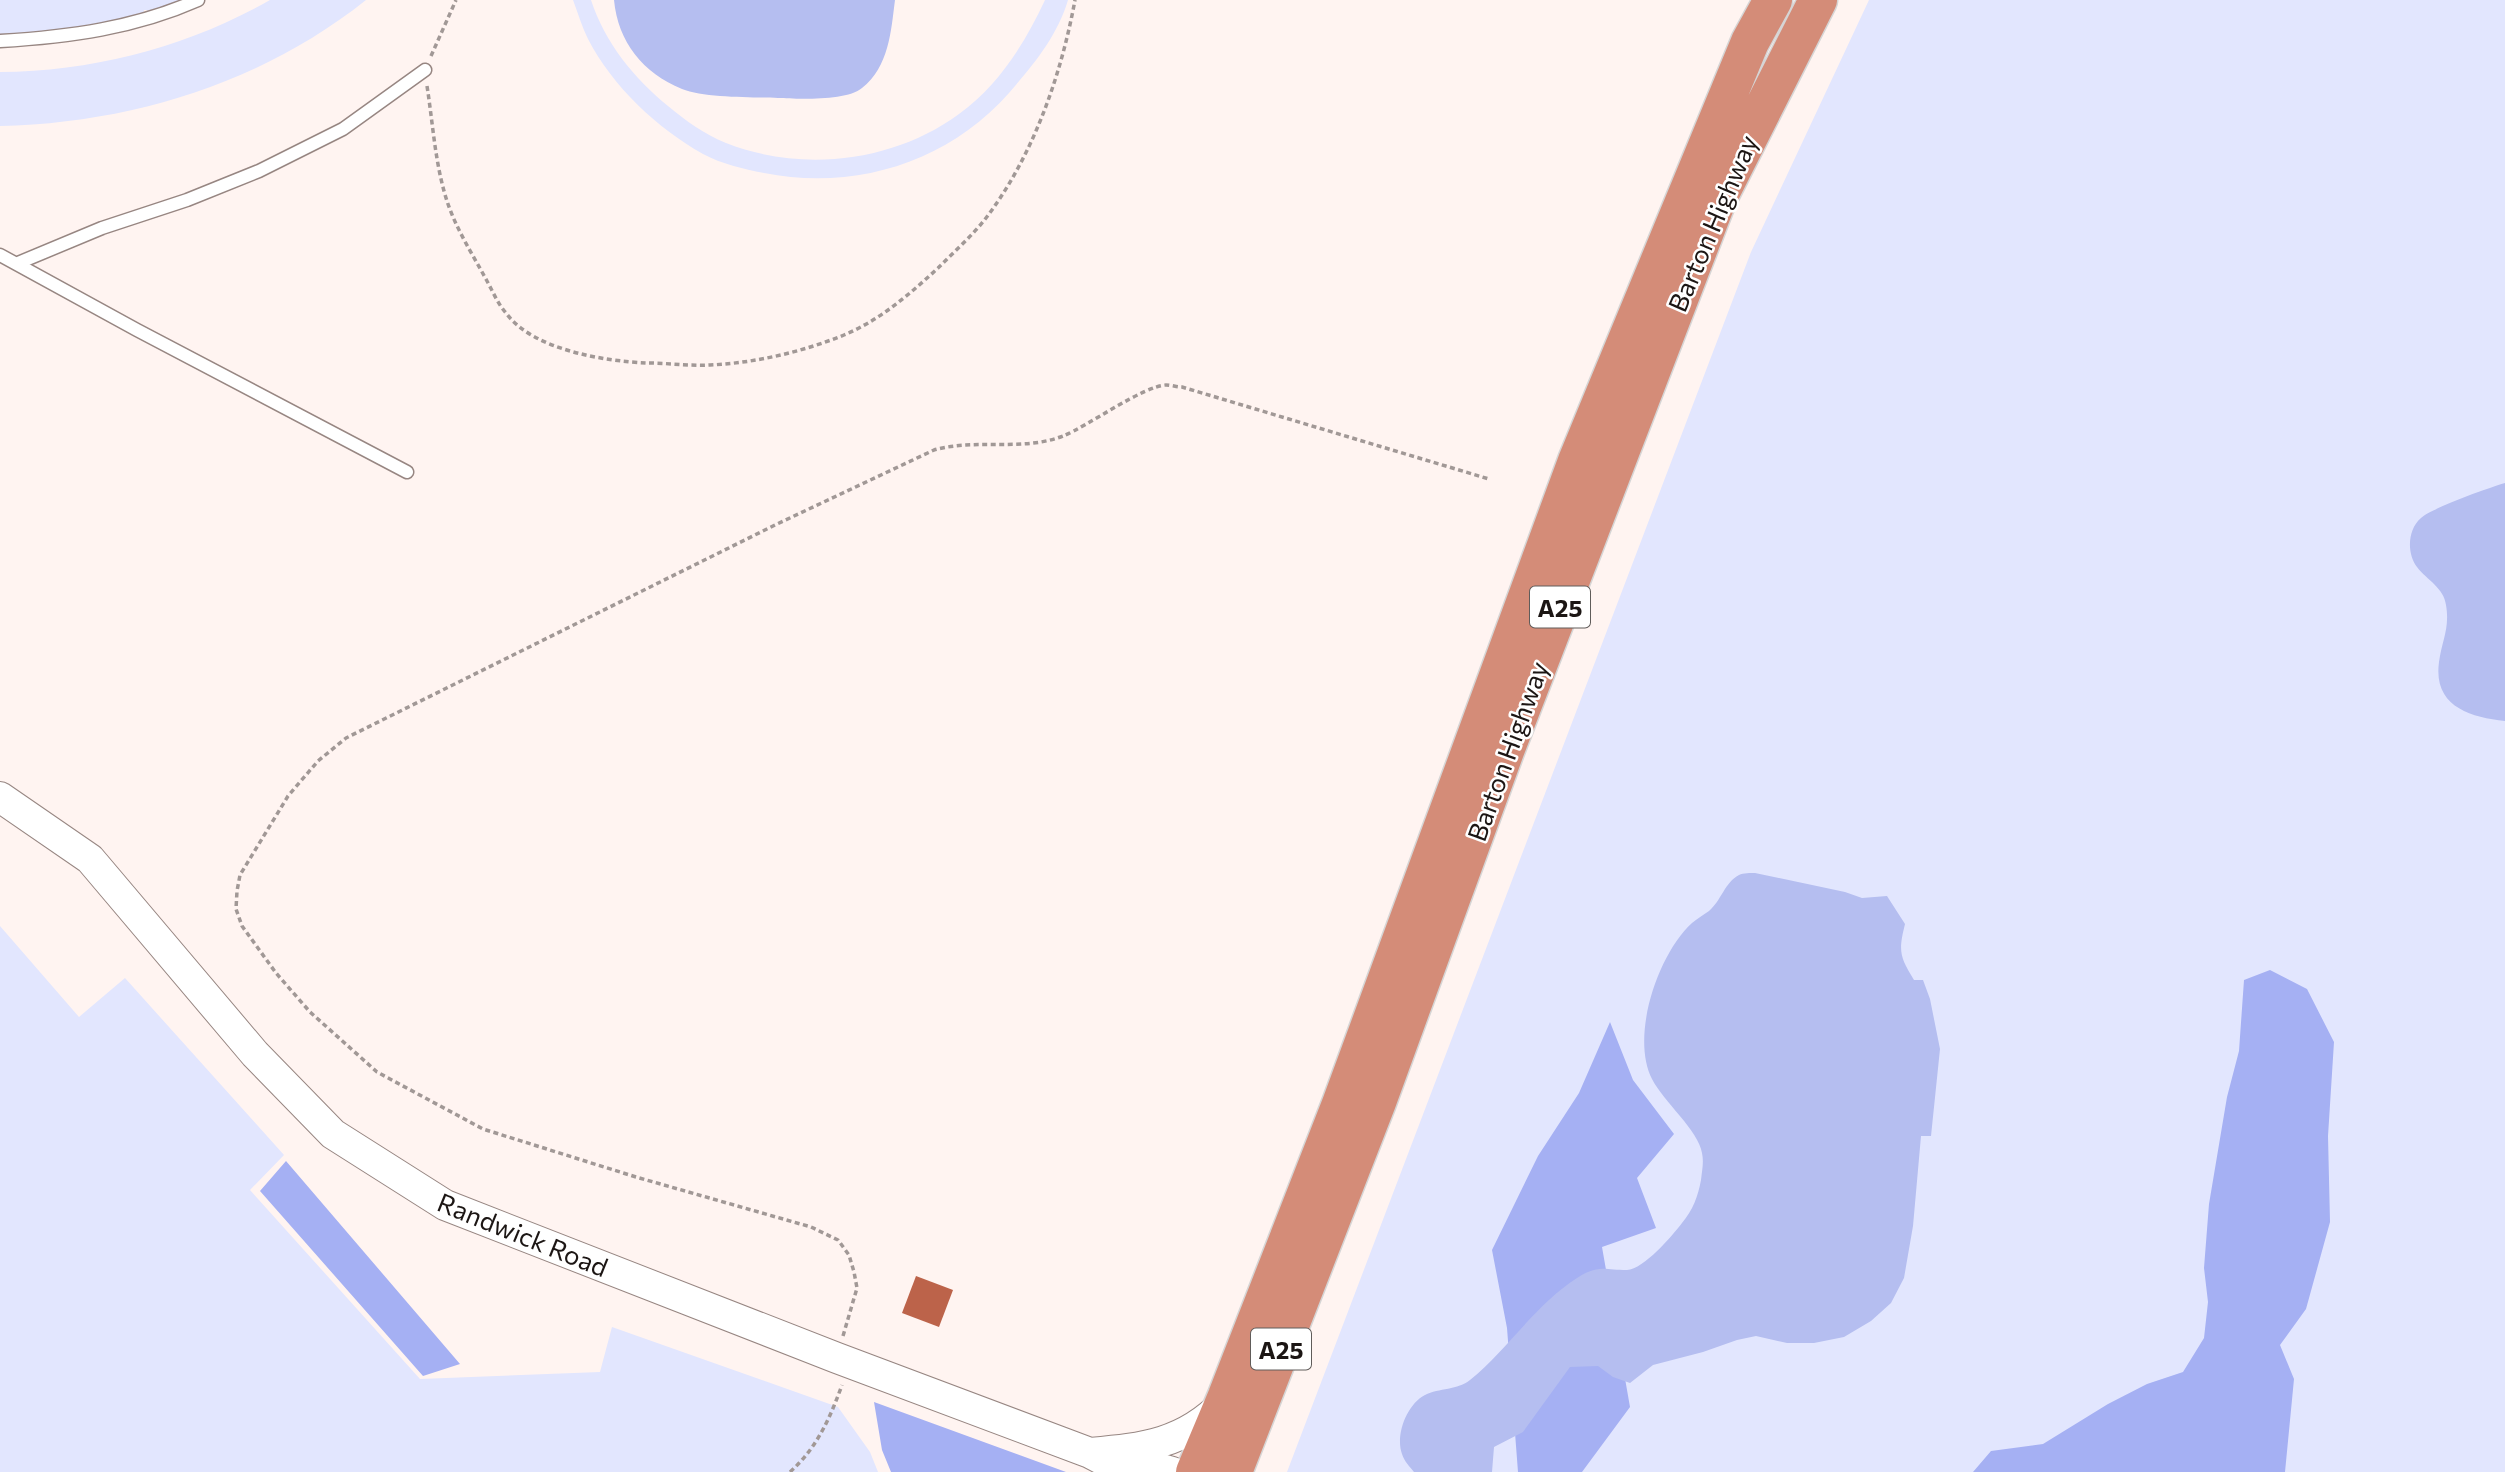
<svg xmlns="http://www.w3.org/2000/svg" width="2505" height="1472" viewBox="0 0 2505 1472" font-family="Commissioner,sans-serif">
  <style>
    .green { fill: #e2e6fe }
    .forest { fill: #a5b0f3 }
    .water { fill: #b5bef0 }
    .building { fill: #bc634a }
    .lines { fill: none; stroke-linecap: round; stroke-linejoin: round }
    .service-casing { stroke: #978682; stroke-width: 15 }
    .tertiary-casing { stroke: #978682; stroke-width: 32 }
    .trunk-casing { stroke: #d6d5d5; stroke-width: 41 }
    .path { stroke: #a19896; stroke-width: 3.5; stroke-dasharray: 5 3.5; stroke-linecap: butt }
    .service { stroke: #fff; stroke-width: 12 }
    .tertiary { stroke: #fff; stroke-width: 30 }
    .trunk { stroke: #d48c78; stroke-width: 38 }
    .labels { text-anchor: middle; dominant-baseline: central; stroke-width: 5; stroke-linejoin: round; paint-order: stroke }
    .shield { fill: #fff; stroke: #605c5a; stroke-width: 2 }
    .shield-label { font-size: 24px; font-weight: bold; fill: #1c1614 }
    .street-label { font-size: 26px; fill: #1c1614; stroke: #fff }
  </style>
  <rect width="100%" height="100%" fill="#fff4f1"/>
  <path class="green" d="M0,0H185L148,12L147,10H144L143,15L98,26L0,38Z
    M270,0H366C262,83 131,123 0,126V72C95,71 187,47 270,0Z
    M573,0H591C605,43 634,78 668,106C686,121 704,134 726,143C802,173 894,162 959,114C999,85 1025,43 1045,0H1068C1057,37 1033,65 1009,93C947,163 854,191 764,173C743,169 722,164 703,154C657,128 613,87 588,39C582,27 578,13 573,0Z
    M1869,0H2505V1472H1287L1751,252Z
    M0,926L79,1017L125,978L284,1155L250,1190L420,1379L600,1372L612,1327L838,1407L870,1452L878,1472H0Z"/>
  <path class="forest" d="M2270,970L2307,989L2334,1042L2328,1136L2330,1222L2306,1309L2280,1345L2294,1379L2285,1472H1973L1991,1451L2043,1444L2108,1404L2147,1384L2183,1372L2204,1338L2208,1302L2204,1268L2209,1204L2227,1097L2239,1051L2244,980Z
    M1610,1022L1633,1080L1674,1134L1637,1178L1656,1228L1602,1247L1630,1407L1582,1472H1518L1507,1328L1492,1250L1538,1156L1579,1093Z
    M286,1161L460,1364L423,1376L260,1191Z
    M874,1402L1066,1472H891L882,1450Z"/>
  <path class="water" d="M614,0H895C891,31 889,67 862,88C847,101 798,99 778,98C753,97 704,98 682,89C643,73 618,42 614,0Z
    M2505,483V721C2469,717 2433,706 2439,662C2442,640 2450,628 2446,605C2444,588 2427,580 2417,567C2407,554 2407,530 2421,518C2432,508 2488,488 2505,483Z
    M1755,873L1845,892L1862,898L1887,896L1905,924C1898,952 1900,957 1914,980H1923L1930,999L1940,1049L1931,1136H1921L1913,1226L1904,1278L1891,1303L1871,1321L1844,1337L1814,1343H1787L1756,1336L1737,1340L1703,1352L1653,1365L1630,1383L1613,1377L1598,1366L1570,1367L1523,1432L1494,1447L1492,1472H1414C1410,1467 1404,1461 1402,1454C1395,1435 1407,1404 1425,1395C1439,1388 1458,1390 1470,1380C1508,1349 1535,1305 1577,1278C1599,1264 1604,1270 1627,1270C1644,1269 1672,1236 1682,1223C1693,1210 1698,1196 1701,1180C1702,1171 1704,1162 1702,1153C1699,1131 1663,1101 1652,1079C1630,1036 1658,954 1692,923C1697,919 1703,915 1709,911C1721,901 1725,882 1739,875C1743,873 1751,873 1755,873Z"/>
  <path class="building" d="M916,1276L953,1290L939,1327L902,1313Z"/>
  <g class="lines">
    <g class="service-casing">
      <path id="service" d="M0,41C69,37 135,28 198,0
        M0,255L137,330L407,472
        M18,263L102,228L187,200L259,171L343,129L425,70"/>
    </g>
    <g class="tertiary-casing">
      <path id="tertiary" d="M0,797L90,859L255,1054L333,1134L445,1205L837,1358L1090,1453L1126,1472
        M1090,1453C1144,1448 1184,1444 1224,1403
        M1115,1456L1172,1472"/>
    </g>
    <g class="trunk-casing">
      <path id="trunk" d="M1195,1472L1227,1396L1341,1104L1577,461L1750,42L1773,0
        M1233,1472L1377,1102L1505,751L1718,198L1818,0"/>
    </g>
    <path class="path" d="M431,56L456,0
      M427,86C433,124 435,164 447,201C456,229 473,255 487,281C493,292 498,304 506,313C533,350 604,361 647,363C668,363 689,366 710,365C755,363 802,352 844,335C880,320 910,294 938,268C954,252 972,236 986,218C1033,156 1061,76 1075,0
      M843,1336L857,1288L854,1272L849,1255L838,1240L811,1227L636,1177L483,1129L377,1072L310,1012L276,973L242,926L236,909L237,891L240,875L288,796L318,761L346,738L775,525L934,450C976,438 1022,452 1063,436C1088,426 1143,386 1166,385C1171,385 1177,387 1182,387L1489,479
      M790,1472C817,1448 830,1418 842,1385"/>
    <use href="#service" class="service"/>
    <use href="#tertiary" class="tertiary"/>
    <use href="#trunk" class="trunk"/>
  </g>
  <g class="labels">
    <g class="shield">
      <rect x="1530" y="586.5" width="60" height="41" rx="5"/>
      <rect x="1251" y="1328.5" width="60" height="41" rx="5"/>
    </g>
    <g class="shield-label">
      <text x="1560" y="607">A25</text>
      <text x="1281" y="1349">A25</text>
    </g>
    <g class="street-label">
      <text transform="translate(1712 223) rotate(-67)">Barton Highway</text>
      <text transform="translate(1507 751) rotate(-70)">Barton Highway</text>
      <text transform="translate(523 1234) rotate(22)">Randwick Road</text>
    </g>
  </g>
</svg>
